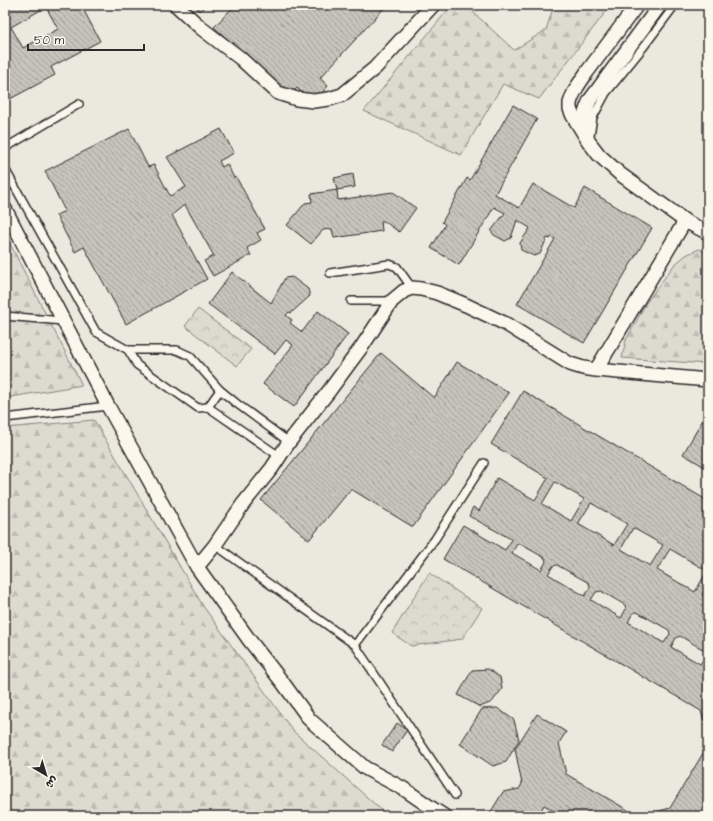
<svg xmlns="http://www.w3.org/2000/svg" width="713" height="821" viewBox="0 0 713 821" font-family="'Architects Daughter','Playpen Sans Arabic',sans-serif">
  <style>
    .built { fill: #ebe8de }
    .forest { fill: url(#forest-firs); stroke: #84827e }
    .park { fill: url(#park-crowns); stroke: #84827e }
    .building { fill: url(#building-back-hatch); stroke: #2b2b2b; fill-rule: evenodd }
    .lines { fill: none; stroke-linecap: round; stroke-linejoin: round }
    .lane-casing { stroke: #2b2b2b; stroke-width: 10 }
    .street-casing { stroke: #2b2b2b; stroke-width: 16 }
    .lane { stroke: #fbf7ec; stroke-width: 7 }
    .street { stroke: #fbf7ec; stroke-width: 13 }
  </style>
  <defs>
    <pattern id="forest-firs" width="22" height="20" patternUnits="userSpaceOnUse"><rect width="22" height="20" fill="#dddad0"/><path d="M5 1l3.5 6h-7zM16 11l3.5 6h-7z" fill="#bebbb3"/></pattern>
    <pattern id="park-crowns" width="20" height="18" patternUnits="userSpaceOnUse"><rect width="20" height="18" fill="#dddad0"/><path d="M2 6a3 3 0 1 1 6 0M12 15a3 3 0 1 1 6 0" fill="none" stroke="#bebbb3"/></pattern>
    <pattern id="building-back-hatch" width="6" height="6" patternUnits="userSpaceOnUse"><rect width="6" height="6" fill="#c7c4bc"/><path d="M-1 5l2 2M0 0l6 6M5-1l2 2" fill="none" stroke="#a29f99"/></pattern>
  </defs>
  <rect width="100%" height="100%" fill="#fbf7ec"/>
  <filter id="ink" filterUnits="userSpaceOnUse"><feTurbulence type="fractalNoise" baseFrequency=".025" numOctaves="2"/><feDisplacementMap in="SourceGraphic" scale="8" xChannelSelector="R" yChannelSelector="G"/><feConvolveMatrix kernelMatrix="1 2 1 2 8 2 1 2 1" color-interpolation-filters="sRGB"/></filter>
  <g filter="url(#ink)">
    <path class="built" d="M5,5H708V816H5Z"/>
    <path class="forest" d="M452,5H478L473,12L514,50L546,30L554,5H611L539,99L503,84L461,155L364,111Z
      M5,234L82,385L5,398Z
      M699,249L708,254V364L622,358L626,340L646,303L674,265L686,255Z
      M94,420L203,606L293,731L388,816H5V428Z"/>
    <path class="park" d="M198,309L251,349L237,366L185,326Z
      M429,573L482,608L462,639L411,646L392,633Z"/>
    <path class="building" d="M5,5H81L100,41L51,67L55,75L10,99L5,90ZM46,7L58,29L23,48L11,27Z
      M194,5H206L200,11Z
      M235,5H387L320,78L328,86L322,93L303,94L297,88L290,95L214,27Z
      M513,105L537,119L495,194L519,208L533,184L574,208L585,188L652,228L584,343L517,304L555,239L551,237L550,239L547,238L540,254L534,256L521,250L520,243L530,228L517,220L511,238L505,241L494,235L491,231L505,213L494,207L459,265L431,248L445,225L442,222L467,178L470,180Z
      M129,129L148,167L154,165L170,196L186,187L167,157L221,129L234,153L219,161L222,167L227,164L234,178L236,177L265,229L257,233L261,240L247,248L251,255L213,276L204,261L214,256L185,205L183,206L172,215L207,279L126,324L84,247L75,252L56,215L65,211L45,171Z
      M353,174L355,187L337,190L334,178Z
      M337,190L338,200L393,192L416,208L399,232L384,221H381L382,231L334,238L332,229L323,230L311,244L287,225L305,203L312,202L311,194Z
      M232,272L271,303L285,278L292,277L308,289L310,296L291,313L289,312L286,315L292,320L290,323L302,332L318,311L348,334L294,407L263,384L293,345L286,340L275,354L208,304Z
      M381,353L434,398L457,362L509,393L413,527L351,489L309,540L261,500Z
      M523,391L708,501V585L702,595L708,599V666L707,668L708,669V736L701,711L443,559L463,525L505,550L511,541V539L469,516L473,507L479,511L497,478L535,500L548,478L491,444ZM555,482L584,499L571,521L542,504ZM591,503L627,524L614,545L578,524ZM633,528L663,545L650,566L621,549ZM517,544H520L545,558L546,562L541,570L512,553ZM670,549L707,571L695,592L657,570ZM557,565L589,583L590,587L585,596L548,574L553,566ZM601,591L625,605L626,609L621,618L591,600L596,592ZM637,612L669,630L670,634L664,643L628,622L633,613ZM680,636L704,650L706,656L700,664L671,647L676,638Z
      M708,411V469L683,454Z
      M488,669L500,677L502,689L492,702L480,707L458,695L472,670Z
      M497,708L514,720L519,740L506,762L493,766L460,744L482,709Z
      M537,714L566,732L559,743L566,774L638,816H561V815L544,805L538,816H496L490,813L503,792L519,789L522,784L515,749Z
      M397,723L407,730L392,752L382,745Z
      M708,745V816H642L670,808Z"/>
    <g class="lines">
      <g class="lane-casing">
        <path id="lane" d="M589,142L593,117L606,93L645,45L675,5
          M5,148L79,104
          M5,169L96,332L128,350L137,365L198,408L208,407L279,456
          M330,273L389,264L397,267L412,288
          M351,301H392
          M5,316L63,321
          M128,350H177L190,356L220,390L236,403L289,442
          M208,407L220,390
          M5,418L108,406
          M215,545L355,645L435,539L484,463
          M355,645L455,795"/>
      </g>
      <g class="street-casing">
        <path id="street" d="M176,5L201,28L240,58L278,93L297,99L314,101L329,99L342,95L375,68L433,5
          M637,5L587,72L577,87L572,97L570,103V109L573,116L589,142L599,155L620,174L685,221L708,233
          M582,130C583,119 585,110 590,100L660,5
          M5,209L108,406L197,567L250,641L283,683L310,720L365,768L404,789L433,809L444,816
          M596,370L685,221
          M197,567L215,545L243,504L272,468L289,442L329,391L363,345L392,301L404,291L412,288L421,289L437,293L466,305L506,324L570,364L583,368L596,370L708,380"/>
      </g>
      <use href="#lane" class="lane"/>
      <use href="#street" class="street"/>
    </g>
  </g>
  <rect width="713" height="821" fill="none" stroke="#fbf7ec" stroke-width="20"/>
  <rect x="10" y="10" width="693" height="801" fill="none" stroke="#2b2b2b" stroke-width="1.5" filter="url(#ink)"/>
  <g transform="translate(46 775) rotate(142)" stroke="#fbf7ec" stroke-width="3" paint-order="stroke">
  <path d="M0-3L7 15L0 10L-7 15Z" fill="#2b2b2b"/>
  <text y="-6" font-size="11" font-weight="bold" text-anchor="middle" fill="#2b2b2b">ش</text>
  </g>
  <path d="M28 44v6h116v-6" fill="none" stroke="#2b2b2b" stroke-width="2"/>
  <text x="34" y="44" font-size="12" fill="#2b2b2b" stroke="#fbf7ec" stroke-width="3" paint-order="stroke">50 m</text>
</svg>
